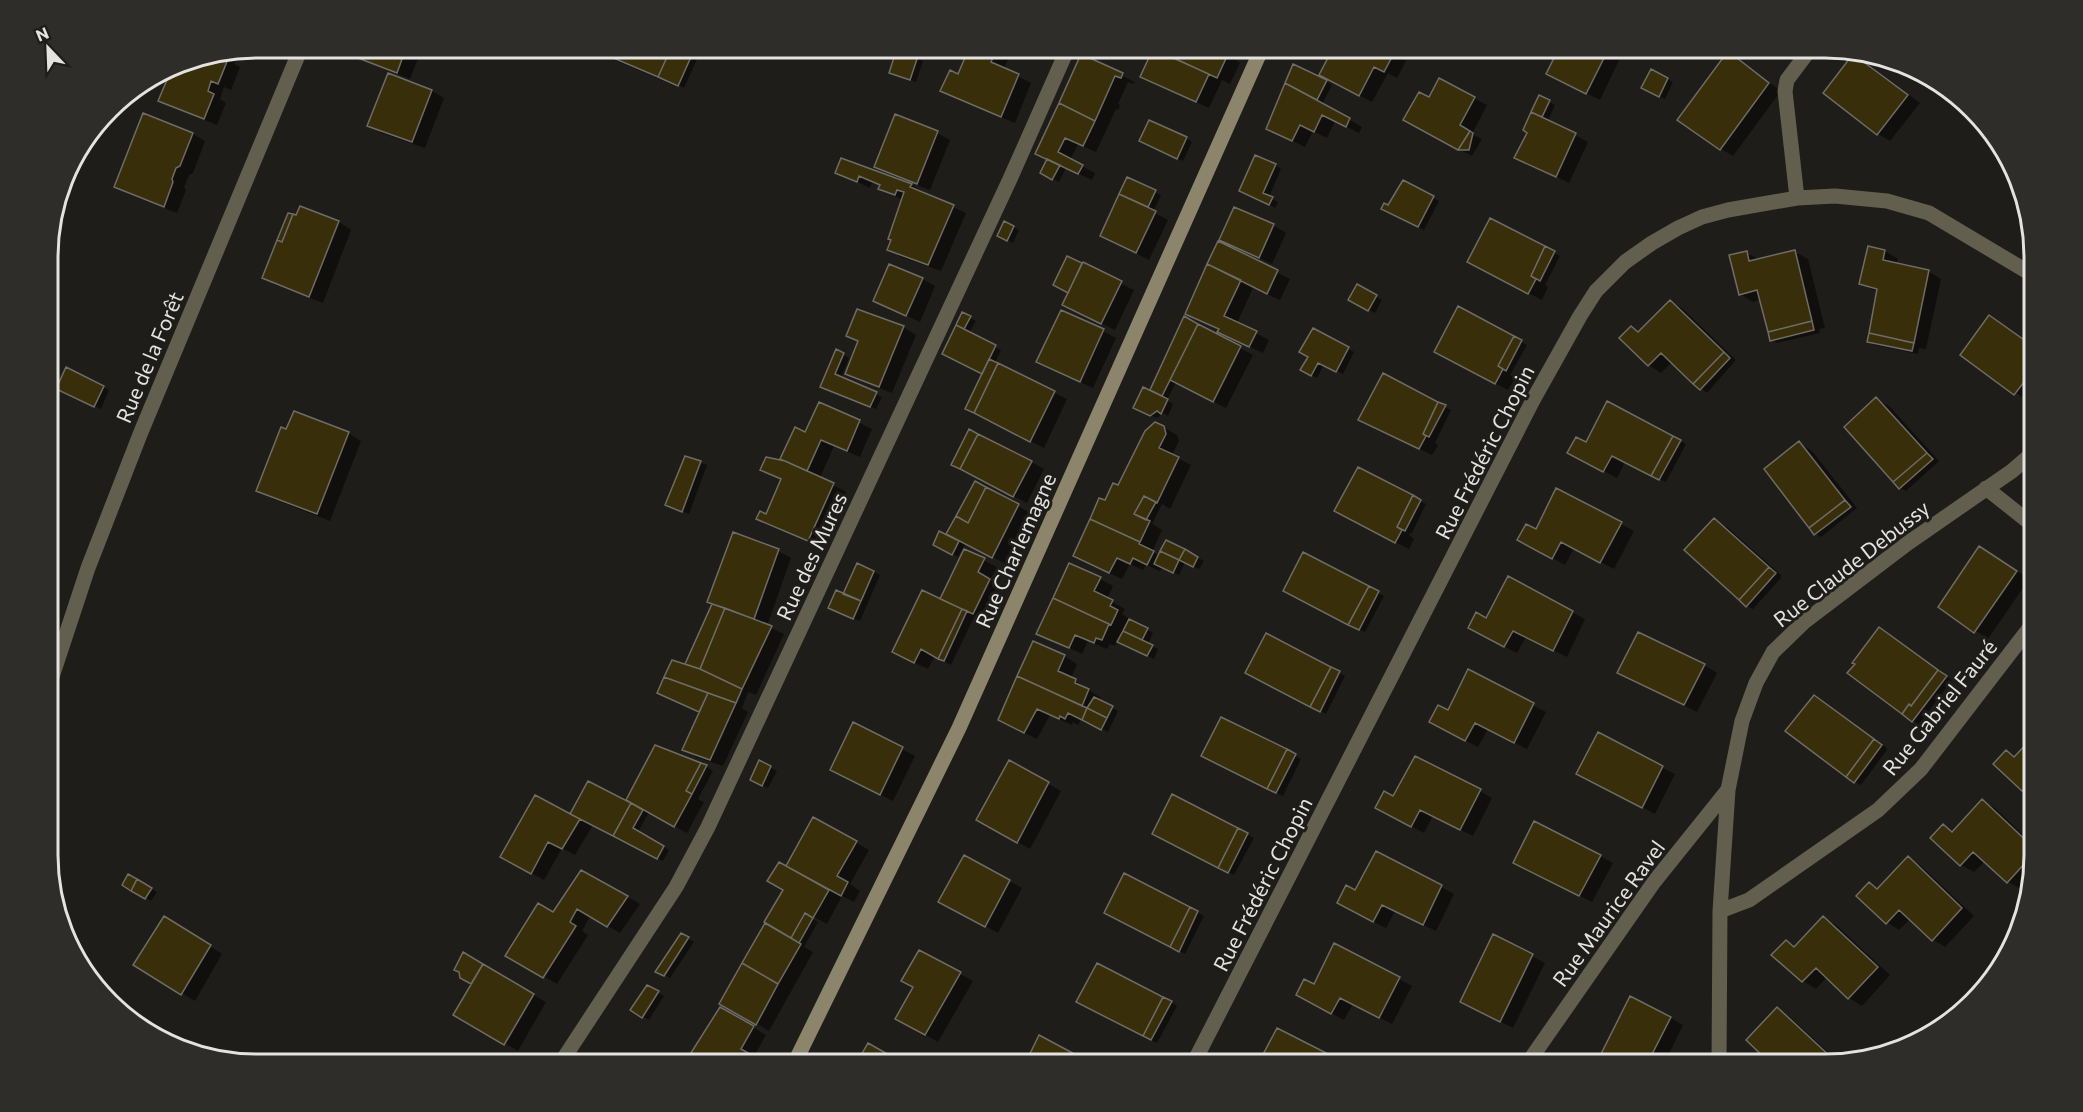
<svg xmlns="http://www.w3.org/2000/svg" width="2083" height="1112" viewBox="0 0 2083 1112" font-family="Commissioner,sans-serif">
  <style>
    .shadow { fill: #0007 }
    .building { fill: #382e09; stroke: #6d6c67; stroke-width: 1.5 }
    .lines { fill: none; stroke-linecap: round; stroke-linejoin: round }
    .street { stroke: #635f4f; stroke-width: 15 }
    .secondary { stroke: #8c856c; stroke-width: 15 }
    .labels { text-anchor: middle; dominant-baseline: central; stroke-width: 6; stroke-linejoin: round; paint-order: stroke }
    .street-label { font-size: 21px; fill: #e4e3e1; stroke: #1e1d19 }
    .rim { fill: none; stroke: #e4e3e1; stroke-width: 3 }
  </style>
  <rect width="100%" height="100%" fill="#1e1d19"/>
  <path class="shadow" d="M355,48H422L410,79L358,58L353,55Z
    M593,48H702L684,88L678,85L677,87L610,58Z
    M971,48L1012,49L1004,69L1031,83L1015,123L954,98L942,90L959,76Z
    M1184,48H1239L1234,59L1240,63L1230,84L1222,80L1209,108L1142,77L1177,61Z
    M1335,48H1382L1406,61L1397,78L1388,73L1372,102L1334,82Z
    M1561,48H1616L1623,52L1600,100L1561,81Z
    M1764,48H1789L1781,59Z
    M237,52L239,53L234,64L240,67L231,90L224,87L220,99L226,103L217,125L173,107L160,100L174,66L178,64Z
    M1728,53L1781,91L1733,156L1721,149Z
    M1854,55L1867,63L1920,103L1890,141L1878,134Z
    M1081,56L1135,82L1134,84L1128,82L1118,104L1120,105L1118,110L1116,109L1096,152L1078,144L1070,160L1095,173L1092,180L1066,168L1059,182L1042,173L1048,160Z
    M917,57L923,61L916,82L897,75Z
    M389,75L432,91L444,98L425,148L381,133L369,125Z
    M1667,79L1673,82L1665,99L1643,87Z
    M1326,81L1332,85L1322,104L1362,127L1359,133L1335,121L1327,138L1313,131L1305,147L1267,128L1286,83Z
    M1540,97L1555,105L1548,121L1588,142L1569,183L1516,158L1529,132L1525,130Z
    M1474,98L1487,105L1472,134L1482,139L1472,156L1418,127L1430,99Z
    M144,115L193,134L205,141L193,173L189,175L184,187L186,190L177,213L128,194L116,187Z
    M937,133L950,140L930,190L911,183L910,184L924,192L923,194L966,213L941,271L901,257L889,249L903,200L880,189L881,186L872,183L870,188L837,172L894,179V177L876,166Z
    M1186,138L1192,142L1183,161L1147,144Z
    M1275,165L1281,169L1269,197L1278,202L1275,208L1247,193Z
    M1128,179L1161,195L1153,212L1168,220L1149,260L1102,236L1127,197Z
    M1404,182L1439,201L1424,230L1389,212V207Z
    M301,208L339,222L351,230L323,303L276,285L264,277Z
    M1491,220L1560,256L1545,285L1548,287L1542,300L1482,269Z
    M1005,223L1019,230L1013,243L999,235Z
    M1273,225L1286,233L1272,264L1233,246Z
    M1219,243L1290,279L1280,300L1253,288L1237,323L1269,340L1263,353L1232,339L1220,330L1187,313Z
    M1869,248L1885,251L1898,259L1896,264L1928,271L1941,279L1926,349L1919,348L1918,354L1874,345L1868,341L1878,292L1861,284Z
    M1795,252L1808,259L1825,328L1819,329L1820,333L1777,343L1771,340L1761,299L1753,302L1740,294L1747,253L1760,260Z
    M1068,258L1134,290L1115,330L1077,312L1070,292Z
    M922,279L935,286L920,322L874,301Z
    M1358,286L1382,300L1375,313L1350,300Z
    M1671,302L1683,309L1736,360L1707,393L1672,362L1661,373L1649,365L1632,328L1640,332Z
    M1459,308L1527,345L1510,375L1515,378L1508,390L1449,359Z
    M962,314L976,321L969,333L1001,350L995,363L1067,399L1044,448L967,408L984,374L950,357Z
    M1185,318L1253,355L1226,408L1176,382L1167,400L1173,404L1168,416L1164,413L1157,418L1141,411Z
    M903,327L916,335L892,393L859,380L847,373Z
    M1313,330L1354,352L1343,374L1324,365L1317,378L1308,373Z
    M1103,331L1116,338L1093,388L1051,369Z
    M2034,347V393L2028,401L1962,355Z
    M837,351L849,358L841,378L882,397L876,409L828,390Z
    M103,387L109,390L101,409L63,392Z
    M1876,399L1889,406L1939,461L1906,491L1900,488Z
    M1437,403L1451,410L1435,443L1438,445L1432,455L1373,426Z
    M1608,403L1686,444L1666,482L1625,462L1617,478L1582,459L1586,444Z
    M820,404L872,429L860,457L834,446L820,478L846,492L821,547L758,519L766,516L782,480L762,469L781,462L796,429L806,434Z
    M1163,427L1177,435L1179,441L1172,455L1191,465L1170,509L1162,504L1152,524L1162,530L1152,552L1160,556L1167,542L1204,561L1199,569L1185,562L1179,575L1163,567L1160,571L1146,565L1143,570L1130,564L1122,579L1087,563L1106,502Z
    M287,431L348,433L361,441L330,521L271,498L258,490Z
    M1799,443L1812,451L1857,508L1821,537L1815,533Z
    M686,458L707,465L689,514L673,507Z
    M1031,462L1044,469L1027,503L953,464Z
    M1358,469L1426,504L1412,533H1410L1409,535L1414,539L1409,549L1348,518Z
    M975,483L1031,513L1006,564L966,543L958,557L935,544L940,533L958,542Z
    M1557,490L1634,531L1614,569L1574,548L1565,565L1532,547L1536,531Z
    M1714,520L1727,527L1781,575V578L1753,609L1747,606Z
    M778,551L791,558L767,626L784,634L756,695L748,692L742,708L748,712L723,766L696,757L684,749L701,712L659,693L673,662L686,666L714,604Z
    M964,551L997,567L990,580L1002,587L987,620L975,615L951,665L935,656L928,669L907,659L941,601Z
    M1993,555L2029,579L1988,639L1940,607Z
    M858,565L880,575L860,621L836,611Z
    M1508,578L1585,619L1567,657L1526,637L1517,653L1482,635L1487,620Z
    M1100,579L1113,586L1107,599L1125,609L1122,614L1130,619V621L1153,633L1148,644L1158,649L1154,659L1117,641L1115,646L1110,644L1107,649L1088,641L1082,654L1038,633Z
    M1369,588L1384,596L1365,632L1298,598Z
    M1267,635L1345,676L1326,714L1260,679Z
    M1892,637L1952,680L1919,724L1913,721Z
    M1064,656L1077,664L1071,678L1101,698L1100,701L1118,711L1108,732L1081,719L1078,725L1073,722L1072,725L1050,715L1037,739L1012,727Z
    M1704,665L1717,673L1697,712L1632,680Z
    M1468,671L1546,712L1527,749L1488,729L1478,747L1443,729L1448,712Z
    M1814,697L1886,747L1887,750L1861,785L1855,782Z
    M854,724L915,756L893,801L844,777Z
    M1598,735L1675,774L1655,814L1591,781Z
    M2035,737V797L2023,790L2006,752L2015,757Z
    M656,747L706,766L713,771L698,799L704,802L687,833L649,812L638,832L669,850L663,861L593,825L575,855L562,848L544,880L515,864L571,816L626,802Z
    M1288,752L1301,759L1283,796L1216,762Z
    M760,762L777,771L768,788L752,779Z
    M1010,762L1061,791L1030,849L978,819Z
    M1480,791L1492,798L1473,836L1433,816L1424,833L1390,815Z
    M1173,796L1254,838L1234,875L1167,841Z
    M1982,801L1995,808L2035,846V855L2029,880L2021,889L2008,882L1985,861L1974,872L1961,865L1944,826L1954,832Z
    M814,819L869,850L850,884L860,891L854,902L842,896L827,924L814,917L813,919L818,922L804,947L813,952L769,1031L721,1003L785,889L786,868Z
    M1377,853L1454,894L1436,931L1395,911L1386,928L1351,910L1356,892Z
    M1600,856L1613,863L1592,902L1528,869Z
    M965,857L1022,888L998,933L940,901Z
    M1908,858L1921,866L1974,916L1945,947L1932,939L1910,919L1899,930L1887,922L1869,884L1879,889Z
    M582,872L640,904L620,933L590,916L582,931L588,935L557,984L507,955L553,914Z
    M129,876L157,892L151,901L124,885Z
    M1190,908L1204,916L1185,954L1119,920Z
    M1824,918L1836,925L1890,975L1862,1006L1849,998L1827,977L1816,989L1803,981L1774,955L1786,942L1795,947Z
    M177,925L222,954L195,1001L135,965Z
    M681,935L694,942L670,978L658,971Z
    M1493,936L1545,963L1513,1028L1474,1008Z
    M1334,945L1412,986L1392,1024L1353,1004L1344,1020L1310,1002L1314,986Z
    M464,955L546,1002L518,1051L455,1015L473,983L462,977Z
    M960,974L973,981L938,1042L897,1018Z
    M647,987L664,996L649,1020L632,1010Z
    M1171,1002L1177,1006L1157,1043L1090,1009Z
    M720,1009L766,1035L753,1058L764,1064H700Z
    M1777,1009L1790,1017L1840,1063L1773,1064Z
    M1671,1018L1683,1025L1664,1064H1598Z"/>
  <path class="building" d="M362,48H406L397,73L358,58Z
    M590,48H671L658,77Z
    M671,48H695L678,86L658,77Z
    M897,48L918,56L910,80L889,73Z
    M969,48H997L991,62L1019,74L1001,117L940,91L950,70L958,74Z
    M1182,48H1224L1222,51L1228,54L1217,78L1176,59Z
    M1333,48H1385L1394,53L1384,72L1374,67L1359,96L1319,75Z
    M1559,48H1609L1586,94L1546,74Z
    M1153,49L1209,74L1196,102L1140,77Z
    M1728,51L1769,83L1720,150L1677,120Z
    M1081,54L1123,73L1121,78L1115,76L1095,121L1059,103Z
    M1853,54L1908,95L1877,135L1823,93Z
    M222,55L228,59L218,84L211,81L208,91L214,94L204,119L158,101L172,68L178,64Z
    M1293,64L1327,80L1317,100L1285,83Z
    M1651,69L1668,78L1659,97L1641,88Z
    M388,73L432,90L412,142L367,126Z
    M1439,78L1475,97L1460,125L1470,131L1458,150L1403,120L1419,92L1429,97Z
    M1285,83L1350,118L1346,127L1322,115L1314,132L1300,125L1292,141L1266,129Z
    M1539,95L1550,100L1542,117L1531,112Z
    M1059,103L1095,121L1083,146L1065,138L1058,152L1083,165L1078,174L1035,154Z
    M1531,112L1576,133L1556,177L1514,158L1527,133L1523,130Z
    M143,113L193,133L180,166L176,168L172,179L173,182L164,207L114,187Z
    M895,114L938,131L917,184L874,167Z
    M1149,120L1187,137L1177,159L1139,141Z
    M1470,131L1473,133L1469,150H1458Z
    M1255,155L1276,164L1263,193L1273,197L1269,205L1239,191Z
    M841,158L912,184L910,187L954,205L928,265L887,250L891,240L888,239L904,192L897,190L895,195L878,189L880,185L859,176L857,182L835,173Z
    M1047,159L1060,165L1052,180L1040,173Z
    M1127,177L1156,190L1148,207L1119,194Z
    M1403,180L1434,196L1418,227L1381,209L1384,203L1388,205Z
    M1119,194L1156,211L1136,253L1100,236Z
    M300,206L339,221L309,297L262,278L277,240L282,242L293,214L296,215Z
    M1234,207L1274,224L1259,258L1219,240Z
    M288,213L293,214L282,242L277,240Z
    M1490,218L1545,246L1531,276L1536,279L1528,294L1467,262Z
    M1004,221L1014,226L1007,241L997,236Z
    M1218,241L1278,270L1267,294L1207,264Z
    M1545,246L1555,251L1540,281L1531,276Z
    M1868,246L1885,250L1883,260L1929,270L1914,343L1869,333L1877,289L1859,284Z
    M1795,250L1812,321L1768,332L1757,290L1739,295L1729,255L1747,251L1749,261Z
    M1067,256L1082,263L1068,293L1053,285Z
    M1083,262L1122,281L1101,324L1062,305Z
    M889,264L923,278L906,316L873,301Z
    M1207,264L1241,280L1224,316L1257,331L1249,347L1217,332L1219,329L1185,314Z
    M1357,284L1377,295L1368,311L1348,300Z
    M1670,300L1724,352L1693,384L1661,353L1648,366L1619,338L1631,326L1638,332Z
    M1458,306L1514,336L1498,366L1503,369L1495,384L1434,352Z
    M857,309L904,326L879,387L845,374L858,341L846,336Z
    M1061,310L1104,329L1080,382L1036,362Z
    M962,312L971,316L964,329L956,325Z
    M1989,315L2034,347V369L2014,395L1960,355Z
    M1184,316L1198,324L1162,396L1150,390Z
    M1812,321L1814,330L1770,341L1768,332Z
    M1198,324L1241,346L1213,402L1170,380Z
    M956,325L996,345L982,374L942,354Z
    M1313,328L1349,347L1336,372L1318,363L1311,376L1300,370L1308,357L1299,352Z
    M1869,333L1914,343L1912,351L1867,342Z
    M1514,336L1522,340L1506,371L1498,366Z
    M836,349L844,353L835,374L877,392L870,407L820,387Z
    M1724,352L1730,358L1700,390L1693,384Z
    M989,359L998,363L974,413L965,409Z
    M998,363L1055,391L1030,442L974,413Z
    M66,367L104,386L94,407L56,389Z
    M1383,373L1438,402L1423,434L1426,436L1419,449L1358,420Z
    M1143,387L1168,399L1161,414L1157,411L1150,416L1133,408Z
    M1876,397L1927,453L1893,482L1844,427Z
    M1607,401L1673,436L1651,476L1612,456L1603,472L1567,453L1576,437L1586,442Z
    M819,402L860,420L847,451L821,440L807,471L780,459L795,427L805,432Z
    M1438,402L1446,405L1429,437L1423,434Z
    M294,411L349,432L317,514L256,491L281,427L286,429Z
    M1155,422L1164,426L1166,434L1159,448L1179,457L1157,503L1144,496L1134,514L1150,521L1140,542L1090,519L1099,498L1105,500L1113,483L1118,485L1145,431Z
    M969,429L978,434L960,469L951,465Z
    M978,434L1032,461L1013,497L960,469Z
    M1673,436L1681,440L1659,480L1651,476Z
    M1799,441L1845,500L1809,528L1764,469Z
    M1927,453L1933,459L1899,489L1893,482Z
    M685,456L701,461L682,512L665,505Z
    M766,457L785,461L834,483L808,541L756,519L760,511L766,514L781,479L760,470Z
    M1358,467L1413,495L1397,527L1402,530L1395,543L1334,511Z
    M975,481L986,487L968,523L956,516Z
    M986,487L1019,504L992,558L946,534L956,516L968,523Z
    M1556,488L1622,522L1600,563L1561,542L1552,559L1517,540L1526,524L1536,529Z
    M1413,495L1421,500L1405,531L1397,527Z
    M1144,496L1156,502L1146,520L1134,514Z
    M1845,500L1851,507L1814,535L1809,528Z
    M1714,518L1769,567L1739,600L1684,550Z
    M1090,519L1140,542L1139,544L1154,551L1147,565L1133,558L1130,564L1117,558L1109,573L1073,556Z
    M939,531L959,541L952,555L933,545Z
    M733,532L779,549L754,619L707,602Z
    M1166,540L1185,549L1179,560L1160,551Z
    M1979,546L2017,571L1974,633L1938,607Z
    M964,549L985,558L978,572L990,579L973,614L940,599Z
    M1185,549L1198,557L1193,567L1179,560Z
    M1160,551L1179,560L1173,573L1154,564Z
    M1303,552L1369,586L1348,625L1283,591Z
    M857,563L874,571L861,601L843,594Z
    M1069,563L1101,577L1094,591L1113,600L1110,606L1118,610L1111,625L1053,598Z
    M1769,567L1776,573L1746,607L1739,600Z
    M1508,576L1573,611L1553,651L1513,631L1504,647L1468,628L1476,612L1486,618Z
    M1369,586L1379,591L1359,630L1348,625Z
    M836,590L861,601L853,619L828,608Z
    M922,590L962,609L938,659L921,649L914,663L892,652Z
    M1053,598L1109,624L1102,640L1096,638L1094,643L1075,635L1069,648L1036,634Z
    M712,604L725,608L700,669L685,664Z
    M725,608L772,626L742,689L700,669Z
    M962,609L967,611L944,661L938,659Z
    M1129,619L1148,628L1142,640L1123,631Z
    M1879,627L1938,670L1911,706L1909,704L1902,714L1847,673L1855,664L1852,663Z
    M1123,631L1153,645L1147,656L1117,642Z
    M1638,632L1705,664L1684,705L1617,673Z
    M1266,633L1331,667L1310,707L1245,673Z
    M1033,641L1065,655L1058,671L1076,679L1075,683L1089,689L1082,706L1017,676Z
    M672,660L700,669L742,689L736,703L664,677Z
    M1331,667L1340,671L1320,712L1310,707Z
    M1468,669L1534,703L1514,743L1475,723L1465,741L1429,722L1438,705L1448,710Z
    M1938,670L1947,676L1912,722L1902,714L1909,704L1911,706Z
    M1017,676L1087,708L1082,720L1068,713L1065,719L1060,716L1059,719L1037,709L1024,733L998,720Z
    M664,677L708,693L699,712L657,693Z
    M708,693L736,703L710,760L682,750Z
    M1814,695L1874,739L1846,777L1785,731Z
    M1094,697L1113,706L1107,718L1087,708Z
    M1087,708L1107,718L1101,730L1082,720Z
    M1221,717L1287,749L1267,789L1201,756Z
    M853,722L903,747L880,795L830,770Z
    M1598,732L1663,766L1642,808L1576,774Z
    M2035,735V778L2022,791L1993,764L2006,750L2014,757Z
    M1874,739L1882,745L1854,783L1846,777Z
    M655,745L701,763L686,791L692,794L674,827L626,800Z
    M1287,749L1296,754L1276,793L1267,789Z
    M1415,756L1481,789L1460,830L1420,810L1411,827L1375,808L1384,791L1393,796Z
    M759,760L771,766L762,786L750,780Z
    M1009,760L1049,782L1017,843L976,820Z
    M701,763L707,765L692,794L686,791Z
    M588,781L631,803L613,836L570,814Z
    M1172,794L1238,828L1218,868L1152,834Z
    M535,795L580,819L562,849L548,842L531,874L500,857Z
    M1982,799L2035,849V852L2007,883L1973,852L1960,866L1930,838L1943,824L1952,832Z
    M631,803L643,810L633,828L664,846L657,859L613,836Z
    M813,817L857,841L837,876L848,882L841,896L786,866Z
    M1534,821L1601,855L1579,896L1513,863Z
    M1238,828L1248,833L1228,873L1218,868Z
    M1376,851L1442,885L1423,925L1382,905L1373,922L1337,903L1346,885L1355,890Z
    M964,855L1010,880L985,927L938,902Z
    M1908,856L1962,908L1932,941L1899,910L1886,924L1856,896L1869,882L1877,889Z
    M779,862L829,890L813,918L805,913L791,938L764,922L783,890L767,881Z
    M581,870L628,896L607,927L577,909L570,922L576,926L543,978L505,956L538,903L553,912Z
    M1124,873L1190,907L1170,947L1104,913Z
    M128,874L137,879L131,891L122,885Z
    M137,879L152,888L145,899L131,891Z
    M1190,907L1198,911L1179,952L1170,947Z
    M805,913L813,918L799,943L791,938Z
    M164,916L211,945L181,995L133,965Z
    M1823,916L1878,967L1848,999L1816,968L1802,982L1771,955L1786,940L1794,947Z
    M765,923L801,944L778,984L742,963Z
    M681,933L689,937L664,976L655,972Z
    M1493,934L1533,954L1500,1022L1460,1002Z
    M1334,943L1400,977L1379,1018L1340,998L1331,1014L1296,995L1304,979L1314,984Z
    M919,950L961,972L925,1035L895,1019L913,987L901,981Z
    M463,952L483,964L471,984L460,978L459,972L454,970Z
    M742,963L778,984L756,1025L719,1004Z
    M1097,963L1163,997L1143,1036L1076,1002Z
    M483,964L534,994L504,1045L453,1015Z
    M647,985L659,991L642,1018L630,1010Z
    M1630,996L1671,1017L1647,1064H1596Z
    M1163,997L1172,1001L1151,1040L1143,1036Z
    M720,1007L754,1026L741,1049L757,1058L754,1064H703L689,1056Z
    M1777,1007L1832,1058L1827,1064H1771L1746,1040Z
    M1277,1028L1342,1061L1340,1064H1258Z
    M1039,1035L1093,1064H1025Z
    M868,1043L905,1064H856Z"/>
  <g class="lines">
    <path class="street" d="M1797,198L1785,91L1787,80L1811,48
      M1986,488L2034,526
      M49,686L88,568L141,432L301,48
      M1720,911L1749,900L1878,810L1921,769L2034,622
      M560,1064L676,887L708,827L1010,179L1068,48
      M1193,1064L1533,400L1580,316L1596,291L1625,262L1652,243L1678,228L1702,217L1728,210L1797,198L1835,196L1887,201L1929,213L2033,275
      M1527,1064L1654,882L1727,791
      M1719,1064L1720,911L1728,790L1742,721L1756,683L1773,652L1804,622L1908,543L2012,471L2034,452"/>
    <path class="secondary" d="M794,1064L959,728L1262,48"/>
  </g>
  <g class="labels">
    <g class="street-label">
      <text transform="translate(149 357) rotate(-67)">Rue de la Forêt</text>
      <text transform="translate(1484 452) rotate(-63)">Rue Frédéric Chopin</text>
      <text transform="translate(1015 550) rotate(-66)">Rue Charlemagne</text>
      <text transform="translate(811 556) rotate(-65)">Rue des Mures</text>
      <text transform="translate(1851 563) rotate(-38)">Rue Claude Debussy</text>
      <text transform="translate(1939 707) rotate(-51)">Rue Gabriel Fauré</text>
      <text transform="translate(1262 884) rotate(-63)">Rue Frédéric Chopin</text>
      <text transform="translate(1608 913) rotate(-54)">Rue Maurice Ravel</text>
    </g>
  </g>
  <path d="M0 0H2083V1112H0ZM257 58H1825A199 199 0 0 1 2024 257V855A199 199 0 0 1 1825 1054H257A199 199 0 0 1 58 855V257A199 199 0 0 1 257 58Z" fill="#2e2d29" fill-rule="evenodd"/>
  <path class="rim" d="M257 58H1825A199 199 0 0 1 2024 257V855A199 199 0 0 1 1825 1054H257A199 199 0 0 1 58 855V257A199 199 0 0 1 257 58Z"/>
  <g transform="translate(48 48) rotate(337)" stroke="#1e1d19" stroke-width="4.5" paint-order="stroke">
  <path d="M0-4.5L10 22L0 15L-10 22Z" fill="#e4e3e1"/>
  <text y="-9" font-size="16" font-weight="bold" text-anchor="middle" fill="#e4e3e1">N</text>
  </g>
</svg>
